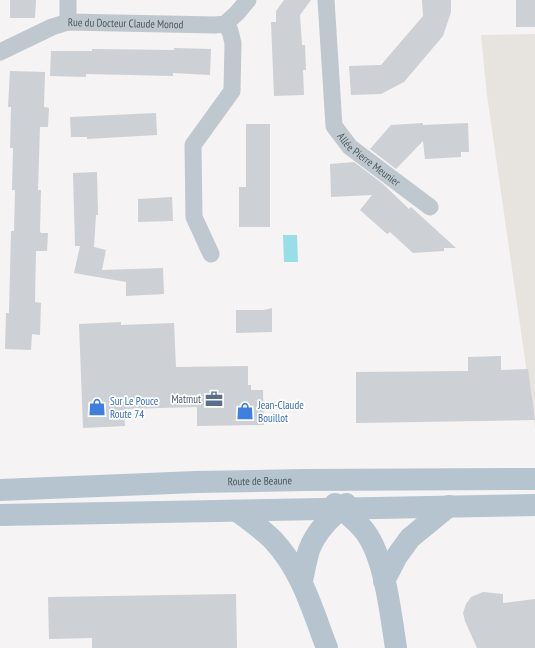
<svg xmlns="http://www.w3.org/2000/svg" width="535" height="648" viewBox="0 0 535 648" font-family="'PT Sans Narrow',sans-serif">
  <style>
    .commercial { fill: #e7e4df }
    .water { fill: #97dee7 }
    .building { fill: #cdd0d4 }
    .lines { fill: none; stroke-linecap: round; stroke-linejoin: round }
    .street { stroke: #bfc8ce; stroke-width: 17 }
    .primary { stroke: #b5c4cf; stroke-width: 22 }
    .labels { text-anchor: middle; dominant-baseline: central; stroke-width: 3.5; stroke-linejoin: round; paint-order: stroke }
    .street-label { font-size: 11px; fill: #4b585f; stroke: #fff }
    .service-label { font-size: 11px; fill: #4e5e75; stroke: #fff; text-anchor: end }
    .shop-label { font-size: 11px; fill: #366cbe; stroke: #fff; text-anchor: start }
  </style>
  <rect width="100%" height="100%" fill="#f5f3f3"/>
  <path class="commercial" d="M535,34V429L487,95L481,35Z"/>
  <path class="water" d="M283,235H297L298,262H284Z"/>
  <path class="building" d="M10,0H36L35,18H10Z
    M284,0H311L300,15L302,45H305L306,70H303L304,95L274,96L271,22H276V11Z
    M422,0H451V12L443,36L404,82L381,94L351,95L349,66L381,65L423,16Z
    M516,0H535V27H516Z
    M174,48L211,49L210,75L173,73V76L86,74V77L50,76L51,51H92V49L174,50Z
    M10,71L45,72L44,107L49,108L48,127H40L38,190H41L40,231L41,233H48L47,251H36L35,302L41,303L40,335L32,334L31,350L5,349L6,313H9L11,231H14L15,190H12L13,148H10L11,107H8Z
    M156,113L157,135L87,139V137H71L70,117Z
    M423,123V125L468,123L469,152H461V157L425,159L423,141L396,169L370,149L391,125Z
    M246,124H270V227H239V187H246Z
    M354,162L383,184L409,209L411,207L456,248H444V251L413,253L390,232L387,234L360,210L372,195L331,197L330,164Z
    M97,172L98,215H96L94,247L106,250L102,270L163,268L164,294L126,296V282L74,273L80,246H75L73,173Z
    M172,197L173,221L138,222V199Z
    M272,308V332L236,333V310H264Z
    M121,322V325L174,323L176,367L248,366V385H251V390H263L264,425L197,426V407L124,409L125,426L83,428L79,324Z
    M501,356V370L528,369L535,420L356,423V372L468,371V357Z
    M483,592L503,594V603L535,599V648H477L465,621L463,613L466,604L471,597Z
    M236,594L237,648H92V638L49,639L48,597Z"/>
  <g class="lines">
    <g class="street">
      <path d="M68,0V22"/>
      <path id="s1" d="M326,0L334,126L350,147L430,207"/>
      <path id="s2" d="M0,52L52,27L68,22L215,25L225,24L237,13L248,0"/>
      <path d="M211,254L194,217L193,145L232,91L233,43L230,31L225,24"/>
    </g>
    <g class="primary">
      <path id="s3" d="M0,490L196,482L304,480L535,479"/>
      <path d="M335,504C346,513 358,521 366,533C385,559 391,616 396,648"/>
      <path d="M237,511C249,520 262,529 273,540C302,571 312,609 327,648"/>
      <path d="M0,515L535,505"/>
      <path d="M302,581C304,571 306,560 309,550C316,531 331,517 346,504"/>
      <path d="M384,581L397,556L410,538L449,506"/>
    </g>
  </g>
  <defs>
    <g id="office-bare" transform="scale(1.38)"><path d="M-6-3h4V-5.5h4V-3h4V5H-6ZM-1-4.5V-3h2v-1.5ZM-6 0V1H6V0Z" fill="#5c6f8a" stroke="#fff" stroke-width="2.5" paint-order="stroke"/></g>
    <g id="shop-bare" transform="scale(1.38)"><path d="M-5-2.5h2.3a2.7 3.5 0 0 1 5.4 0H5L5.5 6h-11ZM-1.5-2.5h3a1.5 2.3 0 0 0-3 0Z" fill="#3f7fe0" stroke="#fff" stroke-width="2.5" paint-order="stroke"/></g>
  </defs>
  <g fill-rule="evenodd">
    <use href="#office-bare" x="214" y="399"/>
    <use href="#shop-bare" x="97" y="407"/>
    <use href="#shop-bare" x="245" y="411"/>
  </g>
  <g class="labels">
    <g class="street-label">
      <text stroke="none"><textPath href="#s2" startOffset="132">Rue du Docteur Claude Monod</textPath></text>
      <text stroke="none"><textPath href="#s1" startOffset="175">Allée Pierre Meunier</textPath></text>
      <text stroke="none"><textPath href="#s3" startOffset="260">Route de Beaune</textPath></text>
    </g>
    <g class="service-label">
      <text x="201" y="399">Matmut</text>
    </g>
    <g class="shop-label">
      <text x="110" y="401">Sur Le Pouce<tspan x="110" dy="13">Route 74</tspan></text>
      <text x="258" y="405">Jean-Claude<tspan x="258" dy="13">Bouillot</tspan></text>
    </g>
  </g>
</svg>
